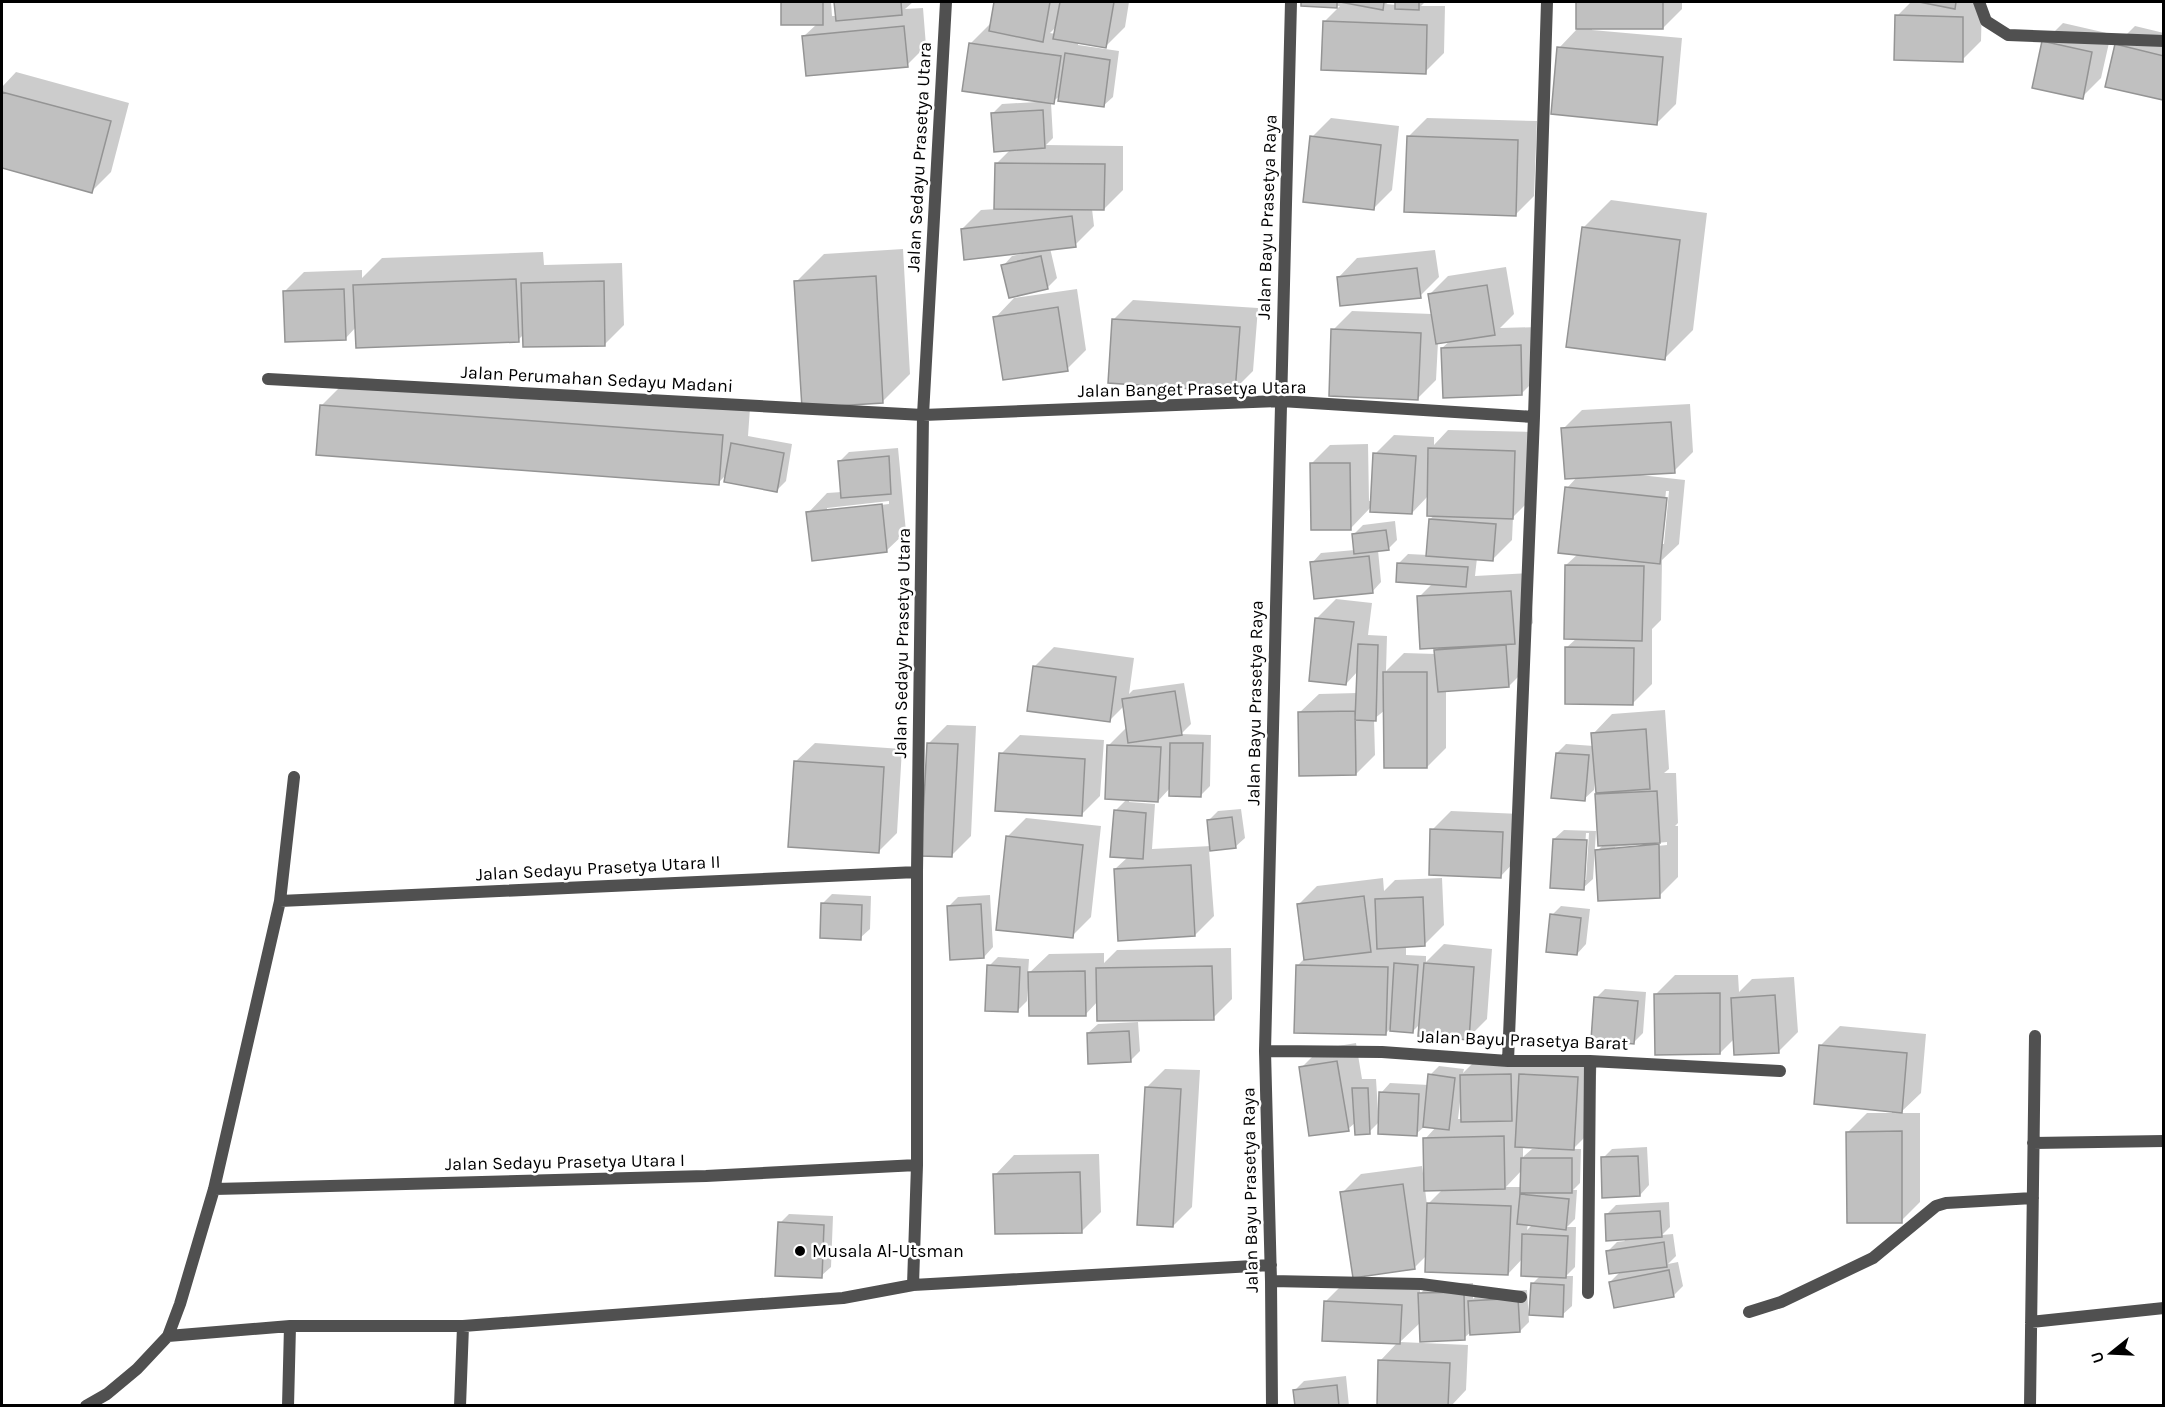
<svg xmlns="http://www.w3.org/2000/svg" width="2165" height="1407" viewBox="0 0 2165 1407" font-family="Karla,sans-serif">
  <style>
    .shadow { fill: #0003; fill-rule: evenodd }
    .building { fill: #c0c0c0; stroke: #949494; stroke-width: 1.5 }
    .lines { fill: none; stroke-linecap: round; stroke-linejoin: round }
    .street { stroke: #505050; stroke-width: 12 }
    .poi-dot { fill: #000; stroke: #fff; stroke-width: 2 }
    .labels { text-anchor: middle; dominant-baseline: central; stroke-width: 5; stroke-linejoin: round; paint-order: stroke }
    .street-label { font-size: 18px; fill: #000; stroke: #fff }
    .poi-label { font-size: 18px; fill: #000; stroke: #fff; text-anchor: start }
  </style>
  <rect width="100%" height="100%" fill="#fff"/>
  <path class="shadow" d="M782,2H831L832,16H837L836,2H913L905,9L923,8L926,46L907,65L804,36L817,24H782Z
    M996,2H1129L1125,27L1106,46L1078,42V45L1119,51L1113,97L1103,106L1061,95L1051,103L1053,138L1046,145L1123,146V190L1104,209H1092L1094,226L1075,245L1050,248L1057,278L1048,287L1010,296L1003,266L1012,256L1027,253V251L962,229L981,210L996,209L997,163L1011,149L993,113L1002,104L1037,102L971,43L990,24L992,25ZM1057,26L1056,34L1050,33Z
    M1303,2H1389L1386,4L1397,5V2H1425L1421,6H1445L1444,53L1425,72L1324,22L1340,6L1302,4Z
    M1577,2H1682V9L1663,28H1592V30L1682,38L1676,104L1657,123L1559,48L1577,29Z
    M1911,2H1982L1981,41L1962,60L1897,16Z
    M2063,23L2111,34L2101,78L2082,97L2044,42Z
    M2135,26L2164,33L2163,98L2116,45Z
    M16,72L129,103L111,172L92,191L2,166V87Z
    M1331,118L1399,126L1392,190L1373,209L1312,137Z
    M1427,118L1537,121L1534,196L1515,215L1408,137Z
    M1611,200L1707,213L1693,330L1665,358L1583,228Z
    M903,249L910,374L882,402L796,282L824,254Z
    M1435,250L1439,277L1420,296L1338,278L1357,258Z
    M543,252L544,265L622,263L624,325L605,344L524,334L518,340L356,327L345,339L285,291L304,272L362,270V278L382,258Z
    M1506,267L1514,314L1500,328L1539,327L1540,375L1521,394L1442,348L1451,340L1438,342L1436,380L1417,399L1333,330L1352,311L1432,314L1429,295L1448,276Z
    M1077,289L1086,350L1067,369L995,318L1014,298Z
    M1133,300L1258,308L1253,371L1234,390L1114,319Z
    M350,377L750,408L748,436L792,444L786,481L777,490L727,474L718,483L322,405Z
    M1690,404L1693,452L1674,471L1640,475L1685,480L1679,544L1662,560L1661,620L1652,629V684L1633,703L1566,648L1577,638L1566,565L1578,554L1567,488L1578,476L1563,429L1582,410ZM1666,491H1669L1664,544H1661Z
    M1448,430L1533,432L1532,498L1513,517L1512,540L1493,559L1477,558L1475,576L1530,573L1533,623L1525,631L1528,667L1509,686L1446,690V748L1427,767L1385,710L1374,719L1375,755L1356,774L1299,713L1319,694L1357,693L1358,671L1346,684L1317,618L1336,599L1372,603L1368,635L1387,636L1386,671L1404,653L1436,654V650L1440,646L1419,597L1433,583L1399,563L1408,554L1428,555L1430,519L1435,515L1428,496L1412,513L1371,507L1351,528L1311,464L1330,445L1368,444L1369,501H1372L1375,454L1394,435L1434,437V445Z
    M898,448L906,532L886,551L808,513L827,493L842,492L840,461L849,452ZM889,501V504L827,511V508Z
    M1395,521L1397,540L1388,549L1378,550L1381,582L1372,592L1312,563L1321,553L1355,550L1353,535L1363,525Z
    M1054,647L1134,658L1129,694L1133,690L1184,683L1191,724L1181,734L1211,735L1210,786L1201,795L1171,787L1158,801L1129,799V802L1155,804L1152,849L1211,846L1208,821L1218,811L1241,809L1245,838L1235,847L1209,850L1214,916L1195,935L1115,869L1128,857L1115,811L1127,799L1109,745L1128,726L1125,705L1109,721L1035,666Z
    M1665,710L1669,769L1664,773H1676L1678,823L1675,826H1678V877L1659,896L1597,851L1603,845L1596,795V778H1595L1594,790L1584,799L1557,753L1566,744L1594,746L1593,734L1612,714ZM1667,842V845L1615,850V847Z
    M947,725L976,726L971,836L952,855L928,744Z
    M1020,735L1104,740L1100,796L1081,815L1001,754Z
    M815,743L902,749L897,833L878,852L795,762Z
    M1451,811L1521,814L1519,857L1500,877L1432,830Z
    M1026,818L1101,826L1091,917L1072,936L1007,837Z
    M1564,830L1596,831L1593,879L1583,888L1554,839ZM1586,833H1589L1586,880H1583Z
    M1383,878L1384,891L1395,880L1442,878L1444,925L1425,944L1400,946V948H1406V955L1426,956V962L1444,944L1492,949L1487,1019L1468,1038L1421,1023L1413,1031L1392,1027L1385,1034L1298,965L1305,958L1298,905L1317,886Z
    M832,894L871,896L870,929L860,938L823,903Z
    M990,895L993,947L984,957L949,906L958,897Z
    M1561,906L1590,909L1586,944L1577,954L1552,915Z
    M1231,948L1232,999L1213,1018L1098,1001L1085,1015L1030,988H1028L1027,1001L1017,1011L989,966L998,957L1029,959L1028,974L1049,954L1104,953V963L1117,950Z
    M1675,975H1738L1739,992L1752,979L1794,977L1798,1032L1779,1051L1735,1038L1720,1053L1656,994Z
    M1605,989L1646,992L1643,1033L1634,1042L1596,998Z
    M1138,1022L1140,1051L1131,1060L1088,1033L1098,1024Z
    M1840,1026L1926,1034L1921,1093L1900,1113H1920V1202L1901,1221L1848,1132L1867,1113H1892V1111L1821,1045Z
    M1356,1043L1362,1079H1376L1378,1111H1380L1381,1093L1390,1083L1429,1085L1430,1075L1439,1066L1464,1069L1463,1073L1480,1056L1597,1059L1593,1129L1573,1149H1581L1580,1183L1573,1190H1577L1575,1219L1567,1227H1576L1575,1267L1566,1276H1573L1572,1306L1562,1315L1532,1284L1541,1275L1523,1258L1508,1274L1427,1255L1414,1268L1342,1193L1361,1174L1422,1166L1424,1180H1426L1425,1139L1436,1127L1425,1126L1416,1134L1380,1121L1369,1132L1356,1122L1348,1129L1301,1068L1320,1049ZM1460,1102H1462V1119H1458ZM1523,1146H1540V1149H1532L1523,1157ZM1522,1170V1187H1506ZM1425,1189H1443L1427,1205ZM1528,1224H1533L1527,1230Z
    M1165,1069L1200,1070L1192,1207L1173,1226L1146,1088Z
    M1647,1147L1649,1185L1640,1195L1603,1158L1612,1149Z
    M1099,1154L1101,1212L1082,1231L995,1175L1014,1155Z
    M1669,1202L1670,1227L1662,1235L1673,1234L1676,1256L1668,1264L1678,1262L1683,1286L1674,1295L1615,1307L1610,1282L1621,1271L1608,1251L1617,1242L1625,1241L1606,1215L1616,1205Z
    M789,1214L833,1216L831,1267L821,1276L780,1223Z
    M1344,1283L1420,1286V1294L1429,1284L1473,1283V1299L1479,1292L1527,1290L1529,1322L1520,1331H1472L1464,1338L1421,1322L1400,1342L1468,1345L1466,1390L1451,1406H1378L1380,1361L1398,1342L1325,1302Z
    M1346,1376L1349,1406H1296L1294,1391L1304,1381Z"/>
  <path class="building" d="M781,2H823V25H781Z
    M834,2H901L902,15L836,21Z
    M994,2H1050L1043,42L989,31Z
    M1060,2H1114L1106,48L1053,39Z
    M1301,2H1337V8L1301,6Z
    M1340,2H1384L1383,10Z
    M1395,2H1419V10L1395,9Z
    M1576,2H1663V29H1576Z
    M1919,2H1956L1955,9Z
    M1895,15L1963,17V62L1894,60Z
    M1323,21L1427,25L1426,74L1321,70Z
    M904,26L908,67L806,76L802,36Z
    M2042,41L2092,52L2083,99L2032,88Z
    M969,43L1061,56L1054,104L962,91Z
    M2115,44L2164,56L2163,100L2105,87Z
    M1557,47L1663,57L1657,125L1551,114Z
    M1065,53L1110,60L1104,107L1058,101Z
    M2,92L111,121L92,193L2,168Z
    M1043,110L1045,148L994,152L991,113Z
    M1310,136L1381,145L1374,210L1303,202Z
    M1407,136L1518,140L1516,216L1404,212Z
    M995,163L1105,164L1104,210L994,209Z
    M1072,216L1076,247L964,260L961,229Z
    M1582,227L1680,240L1665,360L1566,347Z
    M1041,256L1048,289L1009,298L1001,265Z
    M1417,268L1421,298L1340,306L1337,277Z
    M876,276L883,403L802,408L794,281Z
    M516,279L519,342L356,348L353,285Z
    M604,281L605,346L523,347L521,283Z
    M1487,285L1495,335L1436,344L1428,294Z
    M344,289L346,340L285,342L283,291Z
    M1058,307L1068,371L1003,380L993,317Z
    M1112,319L1240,327L1235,392L1108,383Z
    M1331,329L1421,333L1418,400L1329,396Z
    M1521,345L1522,395L1443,398L1441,348Z
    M320,405L723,435L719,485L316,455Z
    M1671,422L1675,473L1565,479L1561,428Z
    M731,443L784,453L777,492L724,482Z
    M1428,448L1515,451L1513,519L1427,516Z
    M1373,453L1416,456L1412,514L1370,512Z
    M889,456L891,494L841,498L838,461Z
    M1310,463H1350L1351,530H1311Z
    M1565,487L1667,498L1660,564L1558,553Z
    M882,504L887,552L812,561L806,512Z
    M1429,519L1496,524L1493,561L1426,556Z
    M1386,530L1389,550L1354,554L1352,534Z
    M1369,556L1373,593L1314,599L1310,562Z
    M1397,563L1468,567L1466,587L1396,582Z
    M1565,565L1644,566L1642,641L1564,639Z
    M1511,591L1515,644L1420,649L1417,596Z
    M1315,618L1354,622L1346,685L1309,681Z
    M1358,644L1378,645L1376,721L1355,720Z
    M1506,645L1509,687L1438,692L1434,650Z
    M1565,647L1634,648L1633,705L1565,704Z
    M1033,666L1116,677L1110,722L1027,711Z
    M1383,672H1427V768H1384Z
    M1175,691L1182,735L1128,743L1122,699Z
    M1355,711L1356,775L1299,776L1298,712Z
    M1646,729L1650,789L1596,793L1591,733Z
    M927,743L958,744L952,857L921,856Z
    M1170,743H1203L1201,797L1169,796Z
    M1107,745L1161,747L1158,802L1105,799Z
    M999,753L1085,759L1082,816L995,811Z
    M1556,753L1589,755L1585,801L1551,798Z
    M794,761L884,767L879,853L788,847Z
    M1657,791L1660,843L1598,846L1595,794Z
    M1114,810L1146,813L1143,859L1110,857Z
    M1232,817L1236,848L1210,851L1207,820Z
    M1430,829L1503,832L1501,878L1429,875Z
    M1006,836L1083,845L1073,938L996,930Z
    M1553,839L1587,840L1584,890L1550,888Z
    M1659,844L1660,898L1598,901L1595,850Z
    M1191,865L1195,936L1118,941L1114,869Z
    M1364,896L1371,952L1304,960L1297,904Z
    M1423,897L1425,946L1377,949L1375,899Z
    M821,903L862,905L861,940L820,938Z
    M981,904L984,958L950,960L947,906Z
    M1550,914L1581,918L1577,955L1546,952Z
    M1394,963L1418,965L1413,1033L1390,1031Z
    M1424,963L1474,967L1469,1040L1418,1036Z
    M987,965L1020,967L1018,1012L985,1011Z
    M1296,965L1388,967L1386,1035L1294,1033Z
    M1212,966L1214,1020L1097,1021L1096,968Z
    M1085,971L1086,1016H1029L1028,972Z
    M1720,993V1054L1655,1055L1654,994Z
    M1775,995L1779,1053L1734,1055L1731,998Z
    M1594,997L1638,1001L1634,1044L1591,1040Z
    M1129,1031L1131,1062L1088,1064L1087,1033Z
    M1819,1045L1907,1053L1902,1113L1814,1104Z
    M1337,1061L1349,1131L1309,1136L1299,1067Z
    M1428,1074L1455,1078L1449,1130L1423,1127Z
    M1511,1074L1512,1121L1461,1122L1460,1075Z
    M1519,1074L1578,1077L1574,1150L1515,1147Z
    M1145,1087L1181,1089L1173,1227L1137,1225Z
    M1352,1088H1368L1370,1134L1355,1135Z
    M1379,1092L1419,1094L1417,1136L1378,1134Z
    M1902,1131V1223H1847L1846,1132Z
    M1504,1136L1505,1189L1424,1191L1423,1138Z
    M1638,1156L1640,1196L1602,1198L1601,1157Z
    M1521,1158H1572V1193H1520Z
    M1080,1172L1082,1233L995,1234L993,1174Z
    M1403,1184L1415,1269L1353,1278L1340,1192Z
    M1520,1194L1569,1199L1566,1230L1517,1224Z
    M1427,1203L1511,1206L1508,1275L1425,1272Z
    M1660,1211L1662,1237L1606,1241L1605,1214Z
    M778,1222L824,1225L822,1278L775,1276Z
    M1522,1234L1568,1236L1566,1278L1521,1276Z
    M1664,1242L1667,1267L1609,1274L1606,1251Z
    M1669,1270L1674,1297L1614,1308L1609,1282Z
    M1531,1283L1564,1285L1563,1317L1529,1315Z
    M1464,1292L1465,1340L1420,1342L1418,1293Z
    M1518,1298L1520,1332L1470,1335L1468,1301Z
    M1324,1301L1402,1305L1400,1344L1322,1341Z
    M1378,1360L1450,1363L1448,1406H1377Z
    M1337,1385L1339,1406H1295L1293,1390Z"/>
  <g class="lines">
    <path class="street" d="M1979,2L1986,21L2008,35L2164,41
      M268,379L923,415L1281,401L1534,417
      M280,901L917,872
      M1265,1051L1382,1052L1508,1061H1590L1780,1071
      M1508,1061L1534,417L1547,2
      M2033,1143L2164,1141
      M214,1189L706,1176L917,1165
      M1271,1281L1421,1284L1521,1297
      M913,1285L917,1165V872L923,415L946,2
      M1588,1293L1590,1061
      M1749,1312L1781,1302L1873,1258L1936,1206L1946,1203L2033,1198
      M2031,1322L2164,1308
      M168,1336L290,1326H463L843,1298L913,1285L1271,1265
      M86,1406L107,1394L137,1369L168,1336L180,1304L214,1189L280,901L294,777
      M288,1406L290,1326
      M460,1406L463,1326
      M1272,1406L1271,1281L1265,1051L1291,2
      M2030,1406L2035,1036"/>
  </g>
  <circle class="poi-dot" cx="800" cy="1251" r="6"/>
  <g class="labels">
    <g class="street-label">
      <text transform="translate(919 157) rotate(-87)">Jalan Sedayu Prasetya Utara</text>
      <text transform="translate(1267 217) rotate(-88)">Jalan Bayu Prasetya Raya</text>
      <text transform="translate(597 379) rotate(3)">Jalan Perumahan Sedayu Madani</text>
      <text transform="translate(1192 389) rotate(-1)">Jalan Banget Prasetya Utara</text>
      <text transform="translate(902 643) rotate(-89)">Jalan Sedayu Prasetya Utara</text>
      <text transform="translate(1255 703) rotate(-89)">Jalan Bayu Prasetya Raya</text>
      <text transform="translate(598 868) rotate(-3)">Jalan Sedayu Prasetya Utara II</text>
      <text transform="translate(1523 1040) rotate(2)">Jalan Bayu Prasetya Barat</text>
      <text transform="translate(565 1162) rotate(-1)">Jalan Sedayu Prasetya Utara I</text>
      <text transform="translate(1250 1190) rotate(-91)">Jalan Bayu Prasetya Raya</text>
    </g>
    <g class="poi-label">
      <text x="812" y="1251">Musala Al-Utsman</text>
    </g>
  </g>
  <rect width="2165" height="1407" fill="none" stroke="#000000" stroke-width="6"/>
  <g transform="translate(2111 1353) rotate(252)" stroke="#ffffff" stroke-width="4.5" paint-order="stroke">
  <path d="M0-4.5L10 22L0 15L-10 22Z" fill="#000000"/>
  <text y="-9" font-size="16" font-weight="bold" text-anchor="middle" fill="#000000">U</text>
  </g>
</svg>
